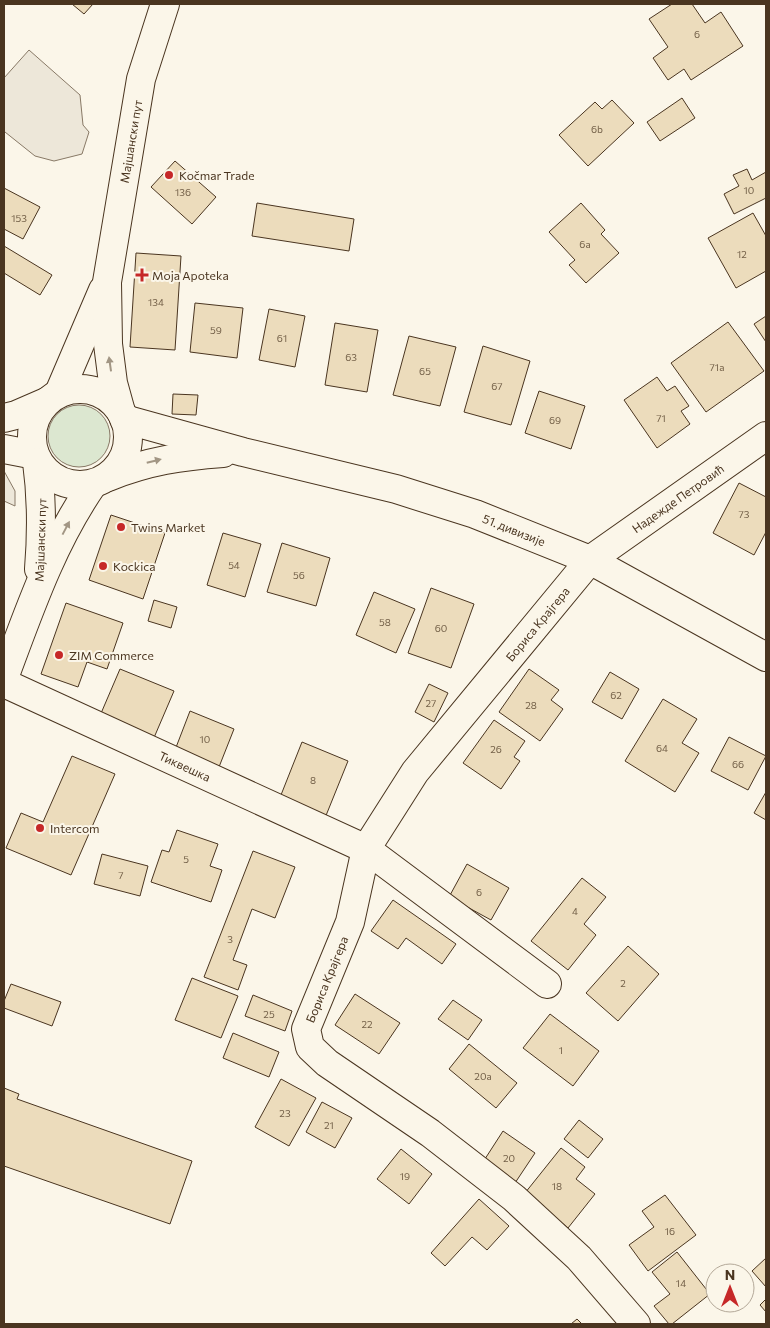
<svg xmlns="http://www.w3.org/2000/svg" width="770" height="1328" viewBox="0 0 770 1328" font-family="Commissioner,sans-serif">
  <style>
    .green { fill: #dce7d0; stroke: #887966 }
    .parking { fill: #ede7d9; stroke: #887966 }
    .building { fill: #ecdcbc; stroke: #4a3520 }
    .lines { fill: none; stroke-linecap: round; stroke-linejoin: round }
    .minor-casing { stroke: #4a3520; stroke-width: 30 }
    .minor { stroke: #fbf6e9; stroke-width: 28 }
    .oneway { fill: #a29684 }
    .poi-dot { fill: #c62828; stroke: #fbf6e9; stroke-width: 2 }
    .labels { text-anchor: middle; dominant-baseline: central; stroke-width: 4; stroke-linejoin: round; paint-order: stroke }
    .number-label { font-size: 10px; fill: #725f47 }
    .street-label { font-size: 12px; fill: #4a3520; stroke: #fbf6e9 }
    .poi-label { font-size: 12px; fill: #4a3520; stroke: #fbf6e9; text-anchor: start }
  </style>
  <rect width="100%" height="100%" fill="#fbf6e9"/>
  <path class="green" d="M48 436a31 31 0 1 1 62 0a31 31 0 1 1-62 0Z"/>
  <path class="parking" d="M29,50L80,95L83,125L89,132L82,154L54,161L35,156L5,132L4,133V78Z
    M4,471L15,491V506L4,501Z"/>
  <path class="building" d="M72,4H93L84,14Z
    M672,4H692L705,23L721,12L743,46L691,80L684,69L668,80L653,58L668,47L649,19Z
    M682,98L695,118L660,141L647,122Z
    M612,100L634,123L588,166L559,135L595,102L602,109Z
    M175,161L216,197L192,224L151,187Z
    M747,169L752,180L766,172V198L734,214L724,194L739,186L733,175Z
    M4,188L40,207L23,239L4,229Z
    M257,203L354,219L349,251L252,236Z
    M581,203L605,230L601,234L619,253L586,283L569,265L575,260L549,232Z
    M753,213L766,236V271L736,288L708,238Z
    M4,246L52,275L40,295L4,273Z
    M136,253L181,256L175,350L130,347Z
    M195,303L243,308L237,358L190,352Z
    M269,309L305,316L295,367L259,360Z
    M766,316V342L754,324Z
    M728,322L764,371L706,412L671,363Z
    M335,323L378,330L367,392L325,385Z
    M409,336L456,347L440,406L393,395Z
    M483,346L530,361L511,425L464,412Z
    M657,377L667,391L675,386L689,406L681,411L690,424L657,448L624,400Z
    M539,391L585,406L571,449L525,433Z
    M173,394L198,395L196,415L172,414Z
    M739,483L766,497V532L754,555L713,533Z
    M111,515L165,533L143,599L89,580Z
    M223,533L261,544L245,597L207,585Z
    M282,543L330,558L316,606L267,592Z
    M431,588L474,604L451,668L408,653Z
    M374,592L415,609L396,653L356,635Z
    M154,600L177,607L171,628L148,621Z
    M66,603L123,623L107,669L87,662L78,687L41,674Z
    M120,669L174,691L153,740L99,718Z
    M529,669L559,690L551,700L563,709L540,741L499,712Z
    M610,672L639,689L622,719L592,702Z
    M429,684L448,693L434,722L415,712Z
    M663,699L697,719L682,743L699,753L675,792L625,761Z
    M190,711L234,729L219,767L175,750Z
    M494,720L525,741L514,757L520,761L501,789L463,763Z
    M729,737L766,756L748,790L711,771Z
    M302,742L348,761L325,818L279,800Z
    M72,756L115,774L71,875L6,848L21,813L43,822Z
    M766,792V820L754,813Z
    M177,830L218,844L210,866L222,870L211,902L151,882L162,850L169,852Z
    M253,851L295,867L275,918L252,909L233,960L247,965L238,990L204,977Z
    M102,854L148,866L140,896L94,884Z
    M467,864L509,888L491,920L449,897Z
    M582,878L606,897L584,924L596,935L568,970L531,941Z
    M393,900L456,944L442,964L406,938L398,949L371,931Z
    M628,946L659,974L618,1021L586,993Z
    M192,978L238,996L221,1038L175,1020Z
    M11,984L61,1002L52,1026L4,1008V1001Z
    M355,994L400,1023L379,1054L335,1025Z
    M253,995L292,1011L285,1031L245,1016Z
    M453,1000L482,1020L468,1040L438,1019Z
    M550,1014L599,1051L573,1086L523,1048Z
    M233,1033L279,1052L269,1077L223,1058Z
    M469,1044L517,1083L496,1108L449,1069Z
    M281,1079L316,1098L289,1146L255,1127Z
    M4,1088L19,1094L17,1099L192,1161L170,1224L4,1166Z
    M322,1102L352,1118L335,1148L306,1132Z
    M579,1120L603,1139L588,1158L564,1139Z
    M503,1131L535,1153L515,1183L483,1162Z
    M561,1148L585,1167L576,1179L595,1194L568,1228L525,1193Z
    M401,1149L432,1174L409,1204L377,1179Z
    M665,1195L696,1235L648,1271L629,1245L654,1227L642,1211Z
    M479,1199L509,1226L487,1250L472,1237L445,1266L431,1253Z
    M677,1252L710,1294L672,1324H669L654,1306L670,1294L652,1272Z
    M766,1258V1287L752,1271Z
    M766,1299V1312L760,1305Z
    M577,1319L582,1324H571Z"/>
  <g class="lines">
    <g class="minor-casing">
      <g id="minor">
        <circle cx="80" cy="437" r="48"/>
        <path d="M59,393L103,290"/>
        <path id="s1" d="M121,412L113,383L108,344L107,282L141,79L165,4"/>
        <path d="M4,418L16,415L46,402"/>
        <path id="s2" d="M124,419L243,452L396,489L475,514L590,560L766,657"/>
        <path d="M4,449L35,455"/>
        <path d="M37,462C42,498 42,532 39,569"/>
        <path d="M108,477C148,461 181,456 223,453"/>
        <path d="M4,678C29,611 52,543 93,484"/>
        <path id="s3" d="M4,683L366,849L547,984"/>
        <path id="s4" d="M636,1324L579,1258L514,1198L430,1133L327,1063L310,1047L306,1029L350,922L366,849L415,772L590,560L766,436"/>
      </g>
    </g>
    <use href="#minor" class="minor"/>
  </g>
  <defs><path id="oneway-solid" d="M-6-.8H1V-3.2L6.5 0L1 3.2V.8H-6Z" transform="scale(1.25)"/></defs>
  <g class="oneway">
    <use href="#oneway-solid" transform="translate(110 364) rotate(-98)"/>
    <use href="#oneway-solid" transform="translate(154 461) rotate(-14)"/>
    <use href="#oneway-solid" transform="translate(66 528) rotate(-62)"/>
  </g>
  <g class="poi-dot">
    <circle cx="169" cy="175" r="5"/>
    <path d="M139.5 267.5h5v5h5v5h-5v5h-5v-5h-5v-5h5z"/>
    <circle cx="121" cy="527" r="5"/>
    <circle cx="103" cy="566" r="5"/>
    <circle cx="59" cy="655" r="5"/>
    <circle cx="40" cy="828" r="5"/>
  </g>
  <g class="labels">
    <g class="number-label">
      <text x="697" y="34">6</text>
      <text x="597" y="129">6b</text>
      <text x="749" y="190">10</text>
      <text x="183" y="192">136</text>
      <text x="19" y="218">153</text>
      <text x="585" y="244">6a</text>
      <text x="742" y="254">12</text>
      <text x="156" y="302">134</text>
      <text x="216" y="330">59</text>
      <text x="282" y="338">61</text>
      <text x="351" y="357">63</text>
      <text x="717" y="367">71a</text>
      <text x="425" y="371">65</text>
      <text x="497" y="386">67</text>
      <text x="661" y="418">71</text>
      <text x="555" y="420">69</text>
      <text x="744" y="514">73</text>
      <text x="234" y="565">54</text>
      <text x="299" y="575">56</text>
      <text x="385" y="622">58</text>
      <text x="441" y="628">60</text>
      <text x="616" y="695">62</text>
      <text x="431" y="703">27</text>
      <text x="531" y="705">28</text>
      <text x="205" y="739">10</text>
      <text x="662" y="748">64</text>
      <text x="496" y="749">26</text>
      <text x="738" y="764">66</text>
      <text x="313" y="780">8</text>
      <text x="186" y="859">5</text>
      <text x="121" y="875">7</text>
      <text x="479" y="892">6</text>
      <text x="575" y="911">4</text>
      <text x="230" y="939">3</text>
      <text x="623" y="983">2</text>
      <text x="269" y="1014">25</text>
      <text x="367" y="1024">22</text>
      <text x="561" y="1050">1</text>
      <text x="483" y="1076">20a</text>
      <text x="285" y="1113">23</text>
      <text x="329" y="1125">21</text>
      <text x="509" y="1158">20</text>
      <text x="405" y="1176">19</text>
      <text x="557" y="1186">18</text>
      <text x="670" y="1231">16</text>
      <text x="681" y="1283">14</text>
    </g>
    <g class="street-label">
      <text stroke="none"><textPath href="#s1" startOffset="274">Мајшански пут</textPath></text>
      <text stroke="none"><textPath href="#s4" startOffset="1112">Надежде Петровић</textPath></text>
      <text stroke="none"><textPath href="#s2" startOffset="406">51. дивизије</textPath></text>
      <text transform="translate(40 540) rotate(-88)">Мајшански пут</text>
      <text stroke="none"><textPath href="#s4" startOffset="922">Бориса Крајгера</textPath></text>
      <text stroke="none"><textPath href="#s3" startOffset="199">Тиквешка</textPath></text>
      <text stroke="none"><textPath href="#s4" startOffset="502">Бориса Крајгера</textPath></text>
    </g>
    <g class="poi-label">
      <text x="179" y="175">Kočmar Trade</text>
      <text x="152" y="275">Moja Apoteka</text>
      <text x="131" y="527">Twins Market</text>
      <text x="113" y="566">Kockica</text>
      <text x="69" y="655">ZIM Commerce</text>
      <text x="50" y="828">Intercom</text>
    </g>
  </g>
  <rect width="770" height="1328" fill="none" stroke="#4a3520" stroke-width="10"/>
  <g transform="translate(730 1288)"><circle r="24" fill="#fbf6e9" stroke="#b4a999"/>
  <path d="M0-4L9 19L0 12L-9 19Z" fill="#c62828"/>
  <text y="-8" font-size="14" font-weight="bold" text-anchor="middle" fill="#4a3520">N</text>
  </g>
</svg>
